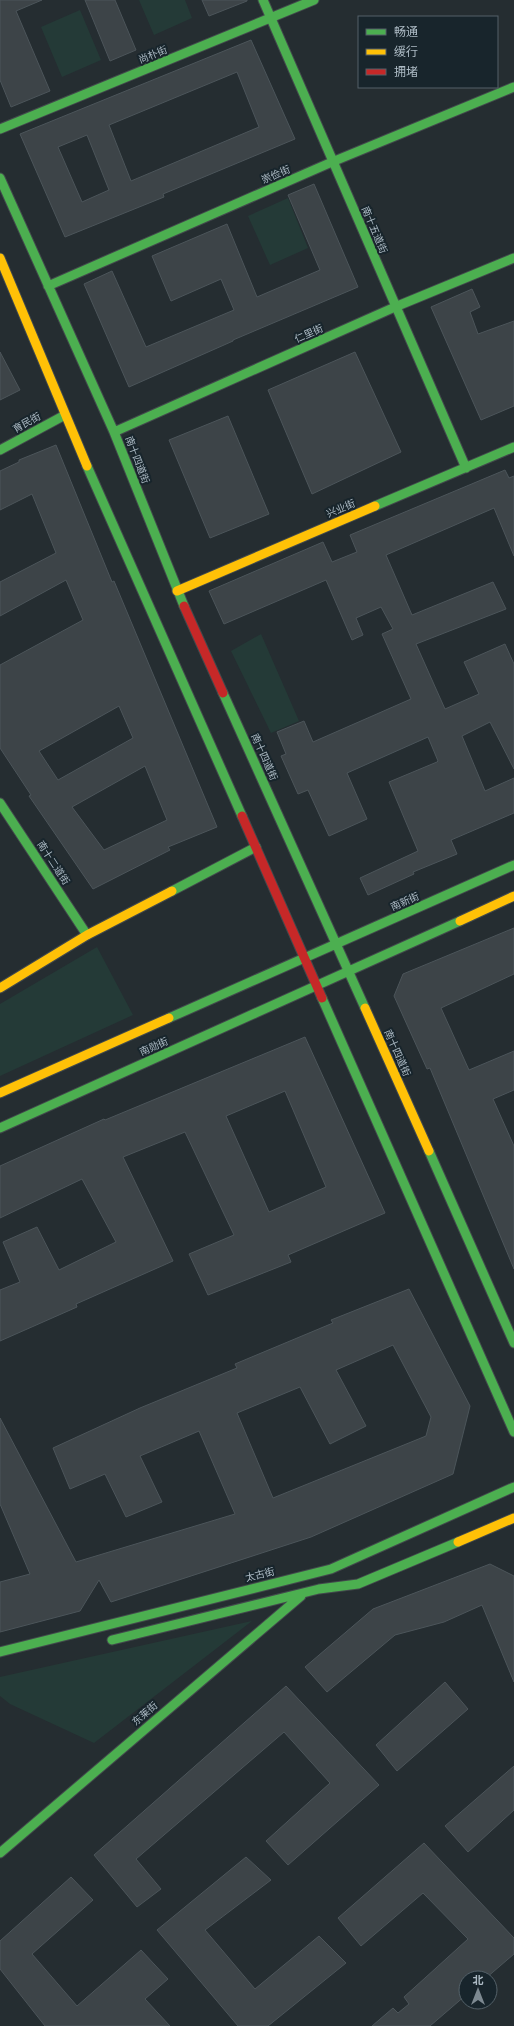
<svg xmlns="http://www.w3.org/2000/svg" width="514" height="2026" viewBox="0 0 514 2026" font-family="'Fira Sans Condensed','Noto Sans SC',sans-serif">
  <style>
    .green { fill: #243a37 }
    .building { fill: #3d4448; stroke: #4c555a; fill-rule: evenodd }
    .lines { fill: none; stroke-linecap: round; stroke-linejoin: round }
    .fast-casing { stroke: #42494c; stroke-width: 11 }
    .slow-casing { stroke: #42494c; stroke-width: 11 }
    .jam-casing { stroke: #42494c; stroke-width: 11 }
    .fast { stroke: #4caf50; stroke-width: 9 }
    .slow { stroke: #ffc107; stroke-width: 9 }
    .jam { stroke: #c62828; stroke-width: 9 }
    .labels { text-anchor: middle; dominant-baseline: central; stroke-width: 4; stroke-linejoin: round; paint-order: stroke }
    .street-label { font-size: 10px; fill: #adbbc5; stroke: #18252c }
  </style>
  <rect width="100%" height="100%" fill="#252d31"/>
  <path class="green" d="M139,0H185L192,18L154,35Z
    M80,10L101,60L62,77L41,27Z
    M288,198L308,248L270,265L248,216Z
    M261,634L299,721L271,733L231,651Z
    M97,947L133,1015L0,1076V1004Z
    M252,1621L94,1743L10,1704L0,1696V1677Z"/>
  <path class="building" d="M0,0H42L16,11L50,91L11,107L0,80Z
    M85,0H115L136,50L110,61Z
    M202,0H247V1L209,16Z
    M251,40L295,139L163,194L164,197L65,237L20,134ZM237,72L259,127L131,181L109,125ZM87,135L109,190L82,202L58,147Z
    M314,184L358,287L233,340V341L129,387L84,284L112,271L146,347L234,310L221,279L171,301L152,256L227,224L257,297L320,270L288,195Z
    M472,289L480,307L470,312L478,334L514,321V406L481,420L431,307Z
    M0,352L20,390L0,400Z
    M355,352L401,452L312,494L268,390Z
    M228,416L269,514L210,538L169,440Z
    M56,445L112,582L114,581L217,827L168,847L170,850L93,889L29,796L31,795L0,748V665L83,620L66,580L0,616V582L56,553L32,494L0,510V471L19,462V460ZM119,706L133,738L58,780L39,751ZM145,766L167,820L104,850L72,807Z
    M505,470L509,478L514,476V556L494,508L386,555L412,615L493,582L506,609L416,644L445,709L479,694L464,662L505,644L514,664V769L490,722L462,736L485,791L514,778V813L451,840L457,854L413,872L414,874L368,895L360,878L418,851L389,782L437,762L438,761L428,737L347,773L367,819L329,836L308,790L298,794L281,756L286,754L277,732L304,721L313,742L411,699L382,634L393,629L381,607L356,618L363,635L352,640L326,580L224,624L209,591L323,542L332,562L357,552L350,535Z
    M514,928V974L441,1008L469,1070L514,1051V1090L493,1099L514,1146V1269L430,1068L427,1069L394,996L403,974Z
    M305,1037L385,1213L288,1255L291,1262L208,1295L189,1254L234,1235L185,1132L123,1157L173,1261L76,1304L77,1307L0,1341V1290L20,1282L3,1242L37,1227L59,1270L116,1242L82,1179L0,1218V1166L104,1119L105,1120ZM285,1091L326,1187L269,1212L226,1116Z
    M409,1289L470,1406L453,1474L311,1537L111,1602L99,1580L80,1611L0,1632V1582L30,1574L0,1504V1418L76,1562L235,1514L199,1431L140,1456L162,1502L126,1517L105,1474L70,1489L53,1448L140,1408L237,1368L235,1364L333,1323L331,1320ZM393,1345L431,1417L426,1436L273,1498L237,1413L300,1387L330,1444L366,1426L336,1370Z
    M490,1564L514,1576V1682L482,1605L444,1622L395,1635L327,1692L305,1667L373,1609Z
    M445,1682L468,1709L397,1771L376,1745Z
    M286,1686L379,1785L288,1865L266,1841L330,1783L284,1732L136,1859L161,1889L137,1907L94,1855Z
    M514,1766V1810L468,1852L445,1826Z
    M424,1843L514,1938V1954L486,1978H466V1995L430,2026H372L393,2008L398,2013L409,2004L404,1997L468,1939L423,1893L361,1946L338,1918Z
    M246,1857L271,1880L205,1930L255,1989L319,1936L346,1963L268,2026H238L157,1930Z
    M71,1877L93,1900L32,1954L77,2006L141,1950L168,1979L145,1999L170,2026H45L0,1969V1941Z"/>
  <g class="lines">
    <g class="fast-casing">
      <path id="fast" d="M263,0L466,468
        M0,129L314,0
        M0,178L114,432L184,606
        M48,286L332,162L514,87
        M114,432L395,307L514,258
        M0,450L65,415
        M87,466L242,816
        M375,506L514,447
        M223,693L365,1008
        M0,803L87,935
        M172,891L256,847
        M322,998L514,1432
        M169,1018L514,865
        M0,1128L460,921
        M429,1151L514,1343
        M112,1640L319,1589L358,1584L458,1542
        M0,1652L331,1569L514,1487
        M0,1853L301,1596"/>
    </g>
    <g class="slow-casing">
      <path id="slow" d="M0,258L87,466
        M177,591L375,506
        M460,921L514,896
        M0,988L87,935L172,891
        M365,1008L429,1151
        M0,1093L169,1018
        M458,1542L514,1518"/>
    </g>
    <g class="jam-casing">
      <path id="jam" d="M184,606L223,693
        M242,816L322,998"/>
    </g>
    <use href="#fast" class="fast"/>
    <use href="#slow" class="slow"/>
    <use href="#jam" class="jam"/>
  </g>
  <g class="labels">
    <g class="street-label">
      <text transform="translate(153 55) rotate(-22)">尚朴街</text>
      <text transform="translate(276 175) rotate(-23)">崇俭街</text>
      <text transform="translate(374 230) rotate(67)">南十五道街</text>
      <text transform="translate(309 334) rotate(-24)">仁里街</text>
      <text transform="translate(27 423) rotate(-29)">育民街</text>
      <text transform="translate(137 460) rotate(69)">南十四道街</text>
      <text transform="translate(341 509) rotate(-23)">兴业街</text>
      <text transform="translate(264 757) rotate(66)">南十四道街</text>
      <text transform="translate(53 863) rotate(57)">南十二道街</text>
      <text transform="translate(405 902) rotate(-24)">南新街</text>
      <text transform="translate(154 1047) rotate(-24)">南勋街</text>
      <text transform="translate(397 1053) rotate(66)">南十四道街</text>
      <text transform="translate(260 1575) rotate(-14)">太古街</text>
      <text transform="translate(145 1714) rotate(-41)">东莱街</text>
    </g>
  </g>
  <rect x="358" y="16" width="140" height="72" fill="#18252c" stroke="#546169"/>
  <rect x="366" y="29" width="20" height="6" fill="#4caf50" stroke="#546169"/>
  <text x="394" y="36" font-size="12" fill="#adbbc5">畅通</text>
  <rect x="366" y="49" width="20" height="6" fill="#ffc107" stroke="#546169"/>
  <text x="394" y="56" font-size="12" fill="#adbbc5">缓行</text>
  <rect x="366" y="69" width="20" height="6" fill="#c62828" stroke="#546169"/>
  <text x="394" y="76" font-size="12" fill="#adbbc5">拥堵</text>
  <g transform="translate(478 1990)"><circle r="19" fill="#18252c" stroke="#546169"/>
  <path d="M0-3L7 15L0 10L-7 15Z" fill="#7d8991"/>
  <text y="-6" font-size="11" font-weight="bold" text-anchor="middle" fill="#adbbc5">北</text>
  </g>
</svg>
